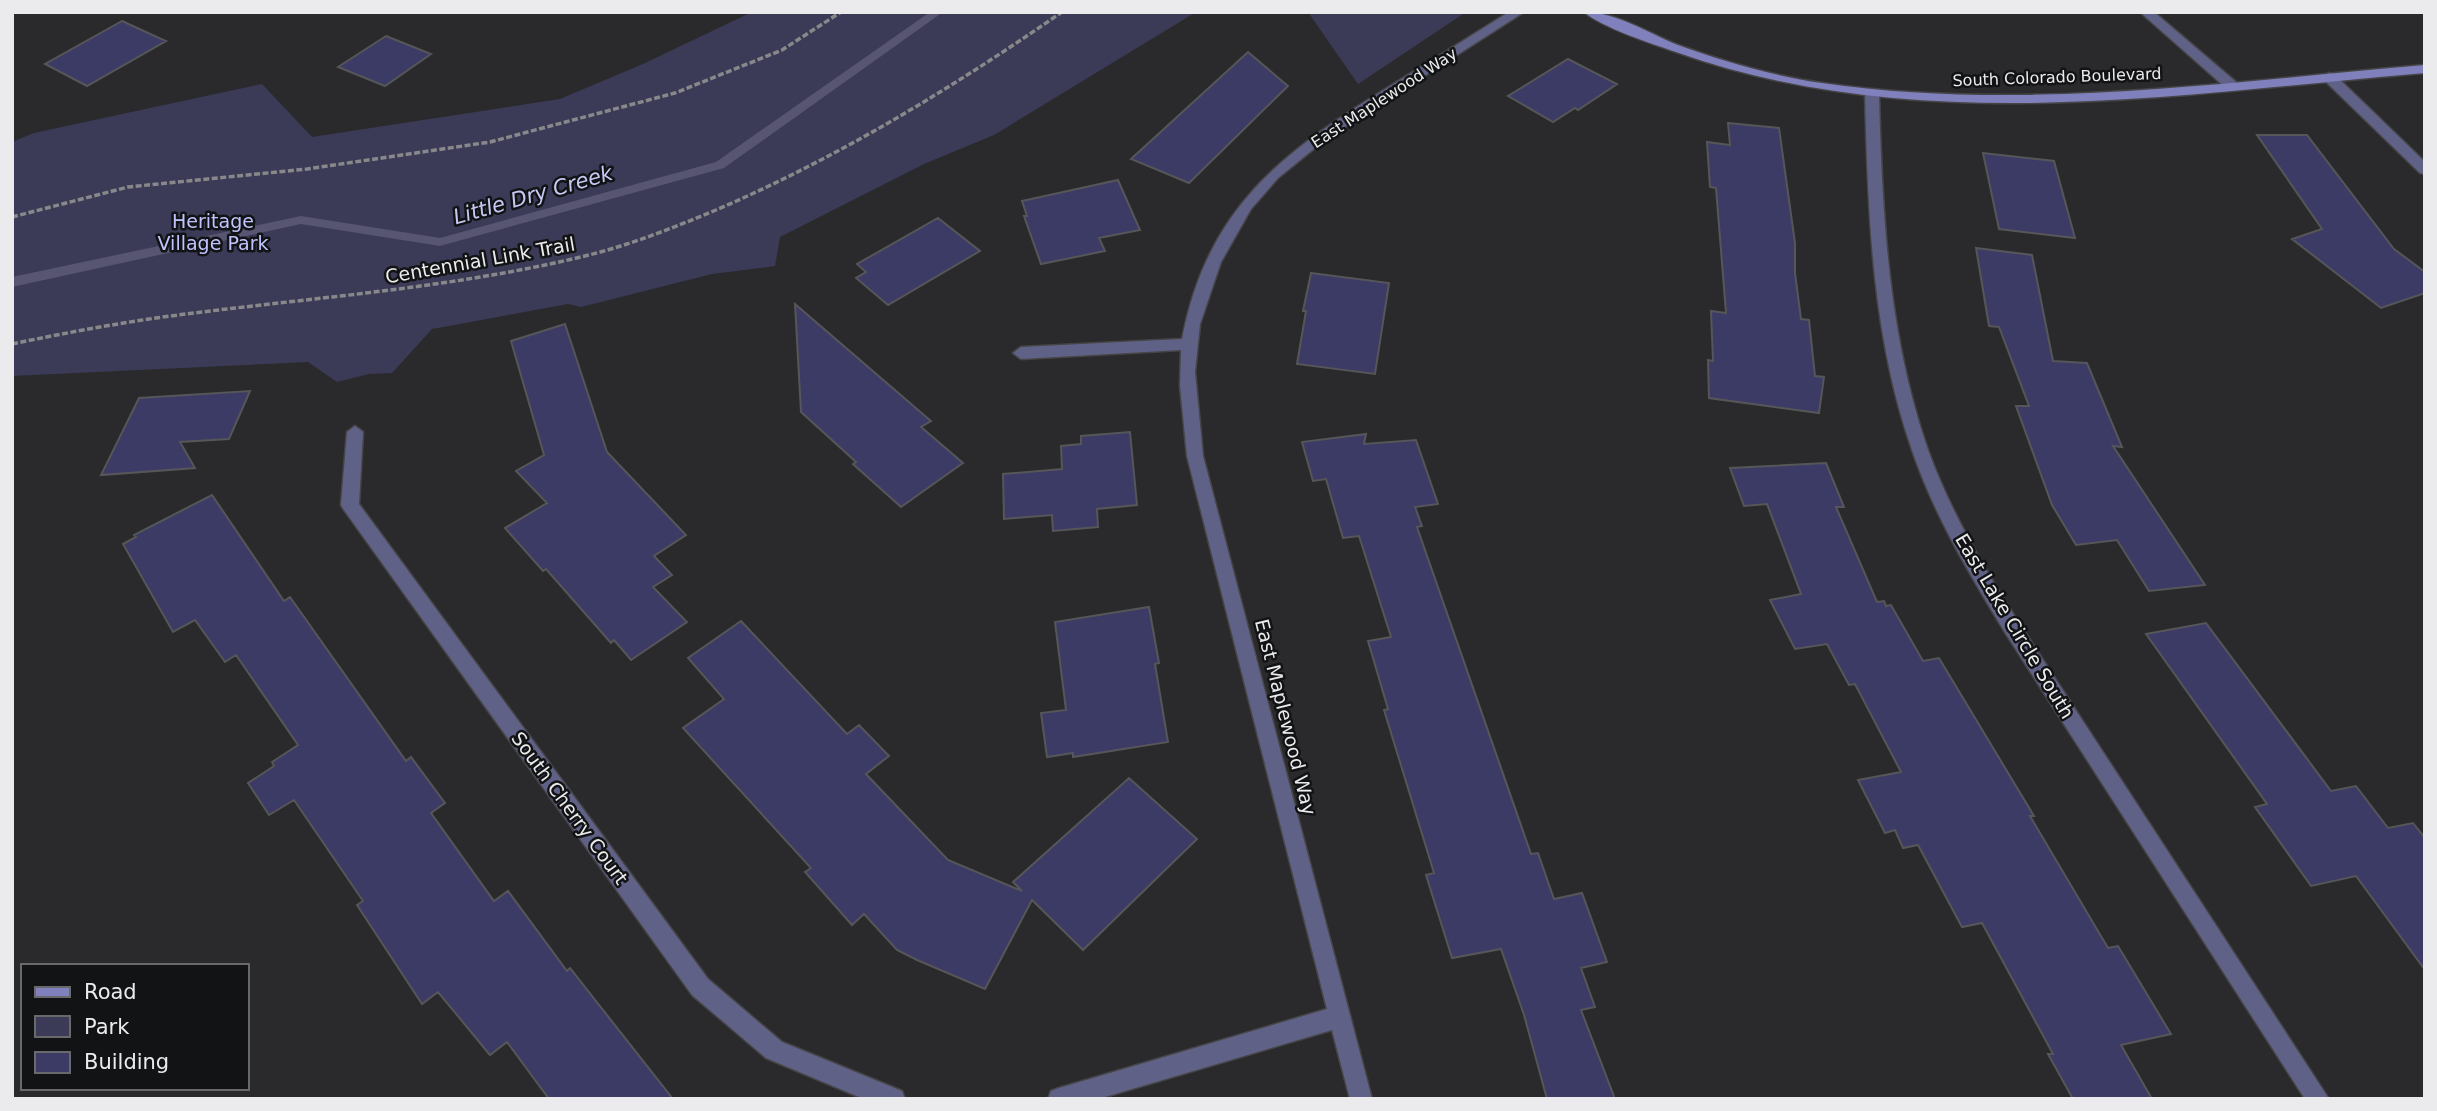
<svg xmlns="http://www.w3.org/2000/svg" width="2437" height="1111" viewBox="0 0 2437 1111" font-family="'DejaVu Sans',sans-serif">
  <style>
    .green { fill: #3b3b58 }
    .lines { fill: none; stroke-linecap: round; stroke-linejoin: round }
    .stream { fill: #575571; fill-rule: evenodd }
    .building { fill: #3c3b66; stroke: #565659; stroke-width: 2 }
    .street-casing { stroke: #454547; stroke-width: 3 }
    .secondary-casing { stroke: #454547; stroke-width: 3 }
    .path { stroke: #88888a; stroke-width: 3.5; stroke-dasharray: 6 2.5; stroke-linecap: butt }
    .street { fill: #606187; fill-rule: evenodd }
    .secondary { fill: #7f80bc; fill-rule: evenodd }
    .labels { text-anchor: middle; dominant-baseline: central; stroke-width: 5; stroke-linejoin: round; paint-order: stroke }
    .far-street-label { font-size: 16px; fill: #ebebed; stroke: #121314 }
    .park-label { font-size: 19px; fill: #c1c3fe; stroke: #121314 }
    .street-label { font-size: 19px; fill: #ebebed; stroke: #121314 }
    .water-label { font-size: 21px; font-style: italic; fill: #c7c9f5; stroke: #121314 }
  </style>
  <rect width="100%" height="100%" fill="#2a2a2c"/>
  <path class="green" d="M752,12H1196L994,135L924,164L780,237L775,266L712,274L581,307L568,304L432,329L392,373L369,374L337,382L308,362L12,376V142L34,133L262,84L312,137L560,99L643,64Z
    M1308,12H1466L1358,84Z"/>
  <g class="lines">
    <path class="stream" d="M930,12H943L724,168L440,246L301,224L12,287V277L301,216L440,238L716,162Z"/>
  </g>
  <path class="building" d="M122,21L166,41L87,86L45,64Z
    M386,36L431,54L385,86L338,67Z
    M1248,52L1288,86L1189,183L1131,159Z
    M1568,59L1617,84L1578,110L1575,108L1553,122L1508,96Z
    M1728,123L1779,128L1795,243V273L1801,319L1809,320L1815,376L1824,377L1819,413L1709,398L1708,360L1713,361L1711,311L1726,313L1716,188L1710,187L1707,142L1730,145Z
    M2257,135H2307L2394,249L2425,272V293L2381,308L2292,239L2322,229Z
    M1983,153L2054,161L2075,238L1999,229Z
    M1118,180L1140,230L1099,238L1105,251L1041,264L1024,216H1027L1022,201Z
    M938,218L980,251L888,305L856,278L866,272L857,264Z
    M1976,248L2032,255L2053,361L2087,363L2122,447L2113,446L2205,585L2149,591L2117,540L2076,545L2052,505L2016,406H2029L1999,327L1989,326Z
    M1311,273L1389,283L1375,374L1297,364L1306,311H1303Z
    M795,304L931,421L921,427L963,463L901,507L853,464L856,462L801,412Z
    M565,324L607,452L686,535L654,556L672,575L653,587L687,622L631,660L614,640L611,643L546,569L543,571L505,528L547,503L516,471L544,455L511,341Z
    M250,391L229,439L180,442L195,468L101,475L139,398Z
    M1130,432L1137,505L1097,509L1098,527L1053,531L1052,515L1004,519L1003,474L1062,469L1061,446L1081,444V436Z
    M1366,434L1364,444L1416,440L1438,504L1415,507L1422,526L1417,527L1531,854L1538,853L1554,899L1582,893L1607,962L1581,968L1595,1007L1581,1010L1615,1099H1547L1524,1015L1501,949L1452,958L1426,875L1434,873L1384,710L1388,709L1368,641L1391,637L1359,536L1343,538L1326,479L1313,481L1302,442Z
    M1826,463L1844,507H1836L1877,602L1884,601L1886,606L1891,605L1923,661L1939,658L2034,816H2030L2108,948L2118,946L2171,1034L2121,1045L2152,1099H2073L2048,1054H2053L1982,923L1962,927L1918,845L1903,848L1895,830L1885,833L1858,780L1901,772L1855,684L1849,685L1827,644L1795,649L1770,600L1801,594L1767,504L1744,506L1730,468Z
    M212,495L284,601L290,597L406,761L411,757L445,803L431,813L494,901L508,891L567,971L570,968L673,1099H549L507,1042L490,1055L438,992L422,1004L357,905L363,901L294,800L269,815L248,783L274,766L272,762L298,745L236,655L225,662L195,620L173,632L123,544L136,537L134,535Z
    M1149,607L1159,663L1155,664L1168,742L1073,757V753L1047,757L1041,713L1066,710L1055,622Z
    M741,621L847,734L859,725L889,756L866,774L948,860L1022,891L1013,882L1129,778L1197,839L1083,950L1032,900L985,989L917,960L897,950L864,914L852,925L805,872L811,868L683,728L724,699L688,658Z
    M2206,623L2331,791L2356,786L2388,828L2413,823L2425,838V970L2356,876L2311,886L2255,807L2267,804L2146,634Z"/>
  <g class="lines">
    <g class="street-casing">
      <path id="street" d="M1509,12H1524L1326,139L1278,178L1251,209L1221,262L1200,324L1195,372L1203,456L1372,1099H1350L1332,1030L1098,1099H1048L1051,1091L1059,1088L1327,1009L1187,456L1180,386L1181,350L1021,359L1013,353L1021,347L1182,339C1207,209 1281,153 1387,88C1427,63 1468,38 1509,12Z
        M2140,12H2154L2236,82V88H2226Z
        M2329,73L2334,74L2425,162V174L2420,173L2324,80L2322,77Z
        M1872,90L1879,94C1882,214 1888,335 1928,450C1950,511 1984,568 2019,623L2329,1099H2305L2006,634C1970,575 1934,515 1912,450C1872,336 1868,214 1865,94Z
        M355,426L363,432L359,504L708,979L782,1042L902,1091L905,1099H864L766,1058L692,995L344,510L341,505L347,432Z"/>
    </g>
    <g class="secondary-casing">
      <path id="secondary" d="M1584,12C1616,12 1648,33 1678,45C1725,62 1773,76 1822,83C2022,112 2224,82 2425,65V73C2176,94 1917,138 1676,52C1652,44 1601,27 1584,12Z"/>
    </g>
    <path class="path" d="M12,217L128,187L307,169L490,142L675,93L782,50L841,12
      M12,344C60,334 108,325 156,318C300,298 447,290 589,255C633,244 675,227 716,210C839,157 952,88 1062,12"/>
    <use href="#street" class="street"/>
    <use href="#secondary" class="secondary"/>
  </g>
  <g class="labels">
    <g class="far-street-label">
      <text transform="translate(2057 77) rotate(-2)">South Colorado Boulevard</text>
      <text transform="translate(1384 98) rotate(-33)">East Maplewood Way</text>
    </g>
    <g class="park-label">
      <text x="213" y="221">Heritage<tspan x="213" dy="22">Village Park</tspan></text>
    </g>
    <g class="street-label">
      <text transform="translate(480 260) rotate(-10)">Centennial Link Trail</text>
      <text transform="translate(2015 626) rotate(59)">East Lake Circle South</text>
      <text transform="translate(1286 717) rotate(76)">East Maplewood Way</text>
      <text transform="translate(570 808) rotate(54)">South Cherry Court</text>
    </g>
    <g class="water-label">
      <text transform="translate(533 195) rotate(-16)">Little Dry Creek</text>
    </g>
  </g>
  <rect width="2437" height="1111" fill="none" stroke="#ebebed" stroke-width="28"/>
  <rect x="21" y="964" width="228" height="126" fill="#121314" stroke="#69696b" stroke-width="2"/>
  <rect x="35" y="987" width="35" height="10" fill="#7f80bc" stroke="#69696b" stroke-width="2"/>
  <text x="84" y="999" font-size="21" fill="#ebebed">Road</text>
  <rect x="35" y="1016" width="35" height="21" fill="#3b3b58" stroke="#69696b" stroke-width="2"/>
  <text x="84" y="1034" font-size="21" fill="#ebebed">Park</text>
  <rect x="35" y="1052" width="35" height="21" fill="#3c3b66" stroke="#69696b" stroke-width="2"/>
  <text x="84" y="1069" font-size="21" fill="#ebebed">Building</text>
</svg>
